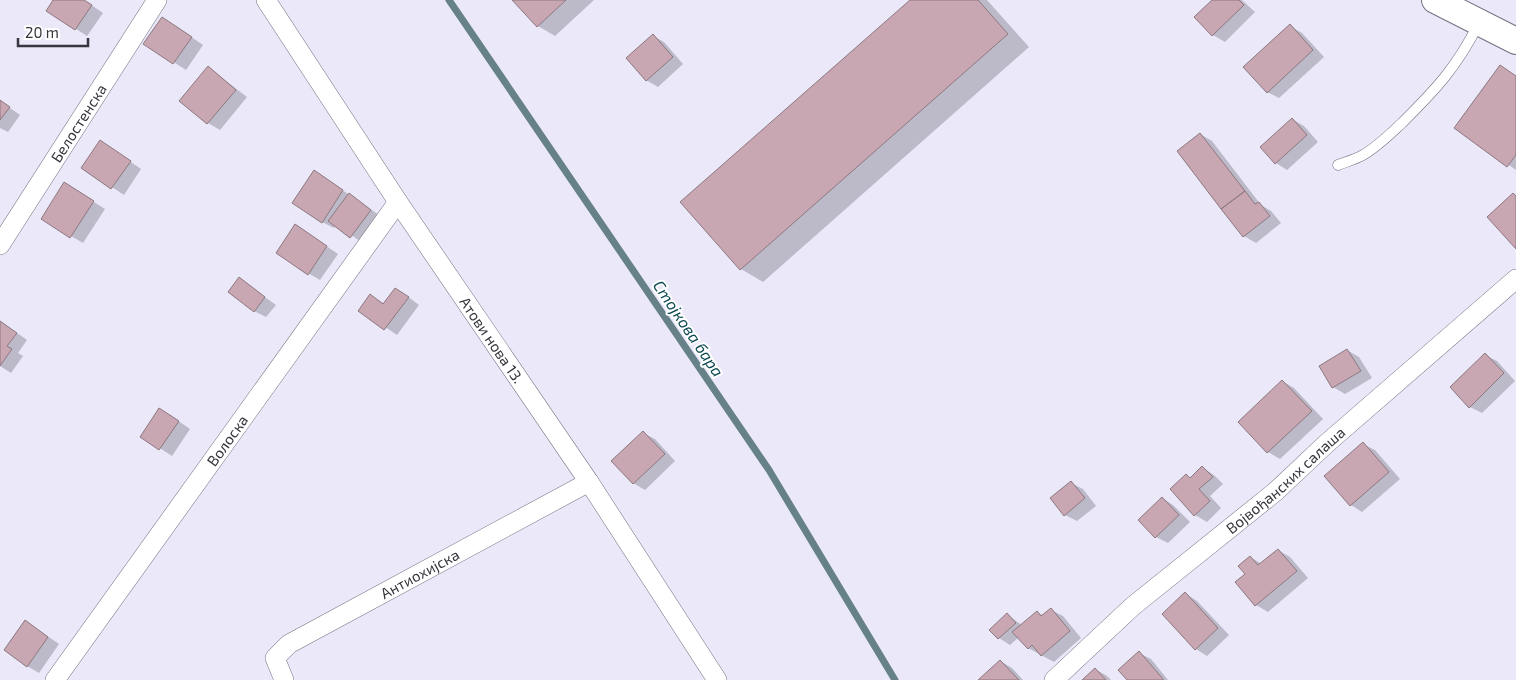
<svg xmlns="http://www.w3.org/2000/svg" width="1516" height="680" viewBox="0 0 1516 680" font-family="'Exo 2',sans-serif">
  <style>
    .shadow { fill: #0003 }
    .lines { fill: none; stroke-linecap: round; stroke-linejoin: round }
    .stream { stroke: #668188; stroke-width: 7 }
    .building { fill: #c8a6b2; stroke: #8c7980 }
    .lane-casing { stroke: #757282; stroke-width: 11 }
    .street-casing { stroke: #757282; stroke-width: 20 }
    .secondary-casing { stroke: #757282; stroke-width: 28 }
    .lane { stroke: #fff; stroke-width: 10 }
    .street { stroke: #fff; stroke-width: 19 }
    .secondary { stroke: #fff; stroke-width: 26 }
    .labels { text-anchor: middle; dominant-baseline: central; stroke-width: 4; stroke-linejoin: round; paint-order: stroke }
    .street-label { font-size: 15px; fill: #37353d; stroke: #fff }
    .water-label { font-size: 16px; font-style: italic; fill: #0d4a52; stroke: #fff }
  </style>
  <rect width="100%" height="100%" fill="#ebe8fa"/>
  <path class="shadow" d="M54,0H84L103,13L87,36L47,10Z
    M514,0H594L555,36L538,26Z
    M912,0H987L1029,47L763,282L741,269Z
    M1213,0H1242L1255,12L1225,42L1213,35L1196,17Z
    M174,25L203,45L186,70L145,44Z
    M1290,26L1302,33L1324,57L1279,98L1267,92Z
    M653,36L664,42L683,64L658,87L646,80Z
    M1501,67L1516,76V170L1456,128Z
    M209,68L247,97L220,130L208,123L181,101Z
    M0,101L20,115L8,132L0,128Z
    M1292,119L1304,126L1318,142L1287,170L1276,163Z
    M1200,134L1212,141L1261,205L1271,211L1281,223L1256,243L1244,236Z
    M112,149L141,169L124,195L83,168Z
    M326,179L382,217L363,243L336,225L334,228L322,222Z
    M76,191L105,209L83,243L71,236Z
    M307,233L338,254L320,280L308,273Z
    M239,279L276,305L266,317L254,311Z
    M371,296L385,304L407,296L419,305L397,335L360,310Z
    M0,321L27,340L18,353L23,356L11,373L0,366Z
    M1347,350L1359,357L1372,378L1345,394L1333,387L1321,366Z
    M1485,355L1497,361L1515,381L1482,413L1470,407Z
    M1282,381L1294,388L1323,419L1280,459L1268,452L1240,422Z
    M171,416L190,429L172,456L141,436Z
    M643,433L655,439L675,461L645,490L633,483Z
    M1363,444L1375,450L1400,479L1362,512L1351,505Z
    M1203,468L1214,475L1223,484L1210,496L1221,508L1207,522L1195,515L1186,475L1191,478Z
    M1071,483L1083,489L1096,506L1077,521L1065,515Z
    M1162,498L1173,505L1190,522L1168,543L1156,537Z
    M1278,550L1290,557L1308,578L1268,612L1256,605L1247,574L1250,557L1262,564Z
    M1186,594L1197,601L1229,635L1207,656L1196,649Z
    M1051,610L1063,616L1081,638L1054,662L1028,648L1019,637L1010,645L999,638L1007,615L1022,625L1037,612L1044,616Z
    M37,629L59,644L39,673L27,666Z
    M1139,653L1151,659L1168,680H1128Z
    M1000,661L1012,668L1023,680H980Z
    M1095,669L1107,676L1111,680H1083Z"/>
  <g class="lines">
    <path class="stream" d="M449,0L769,470L895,680"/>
  </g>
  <path class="building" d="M53,0H84L92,5L75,30L46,11Z
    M512,0H566L537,27Z
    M910,0H978L1008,34L740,270L680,202Z
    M1212,0H1239L1244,5L1212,36L1194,17Z
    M162,17L192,37L173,64L143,44Z
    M1290,24L1313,50L1267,93L1243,67Z
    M653,34L673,57L646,81L626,58Z
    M1500,65L1516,76V155L1507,167L1454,128Z
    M208,66L236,90L207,124L179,101Z
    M0,100L10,107L0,120Z
    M1292,118L1307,135L1275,164L1260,147Z
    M1200,133L1245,191L1221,209L1177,151Z
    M100,140L131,161L111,189L81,168Z
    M314,170L343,190L322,223L292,203Z
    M64,182L94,201L70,238L41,219Z
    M1245,191L1255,204L1259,202L1270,216L1243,237L1221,209Z
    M349,193L371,210L350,238L328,221Z
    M1513,193L1516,196V249L1487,217Z
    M295,224L327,246L308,275L276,253Z
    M239,277L265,297L254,312L228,292Z
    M395,288L409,297L384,330L358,311L370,294L383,304Z
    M0,321L17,333L7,346L12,349L0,366Z
    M1347,349L1361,371L1332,388L1319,366Z
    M1485,353L1504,373L1469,408L1450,387Z
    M1282,380L1312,411L1267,453L1238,422Z
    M159,408L179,421L159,450L140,437Z
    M643,431L665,454L633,484L611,461Z
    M1363,442L1389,472L1350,506L1324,476Z
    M1202,466L1213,477L1199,489L1210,501L1194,516L1170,489L1186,474L1190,478Z
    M1071,481L1085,498L1064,516L1050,498Z
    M1162,497L1179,515L1155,538L1138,520Z
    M1278,549L1297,571L1255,606L1235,582L1245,574L1238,566L1250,556L1258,565Z
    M1185,592L1218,628L1195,650L1162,614Z
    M1051,608L1070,631L1041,656L1032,645L1028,649L1012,632L1037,611L1041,616Z
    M1007,613L1016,623L998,639L989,630Z
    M25,620L48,637L27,667L4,650Z
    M1139,651L1163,679V680H1127L1118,670Z
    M1000,660L1019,680H978Z
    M1095,668L1106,680H1082Z"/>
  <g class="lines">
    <g class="lane-casing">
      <path id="lane" d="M1338,165C1346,162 1356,159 1363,155C1377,147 1390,134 1402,123C1437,88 1456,68 1479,23"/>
    </g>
    <g class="street-casing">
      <g id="street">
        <path id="s1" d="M266,0L398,202L589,482L717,680"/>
        <path id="s2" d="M0,245L157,0"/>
        <path id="s3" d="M55,680L398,202"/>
        <path id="s4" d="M284,680L275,658L289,644L589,482"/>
        <path id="s5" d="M1054,680L1133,606L1275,492L1326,444L1516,279"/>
      </g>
    </g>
    <g class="secondary-casing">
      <path id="secondary" d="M1435,0L1516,41"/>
    </g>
    <use href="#lane" class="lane"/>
    <use href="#street" class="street"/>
    <use href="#secondary" class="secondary"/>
  </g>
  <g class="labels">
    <g class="street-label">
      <text stroke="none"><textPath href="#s2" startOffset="145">Белостенска</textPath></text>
      <text stroke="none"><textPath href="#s1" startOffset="408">Атови нова 13.</textPath></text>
      <text stroke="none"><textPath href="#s3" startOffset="295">Волоска</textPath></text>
      <text stroke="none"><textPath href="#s5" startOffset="306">Војвођанских салаша</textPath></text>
      <text stroke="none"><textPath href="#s4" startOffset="192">Антиохијска</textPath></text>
    </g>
    <g class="water-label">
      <text transform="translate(689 328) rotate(56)">Стојкова бара</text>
    </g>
  </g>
  <path d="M18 38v8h70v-8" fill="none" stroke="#37353d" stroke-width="2.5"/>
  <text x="25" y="38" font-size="15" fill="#37353d" stroke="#ffffff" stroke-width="4" paint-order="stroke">20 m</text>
</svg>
